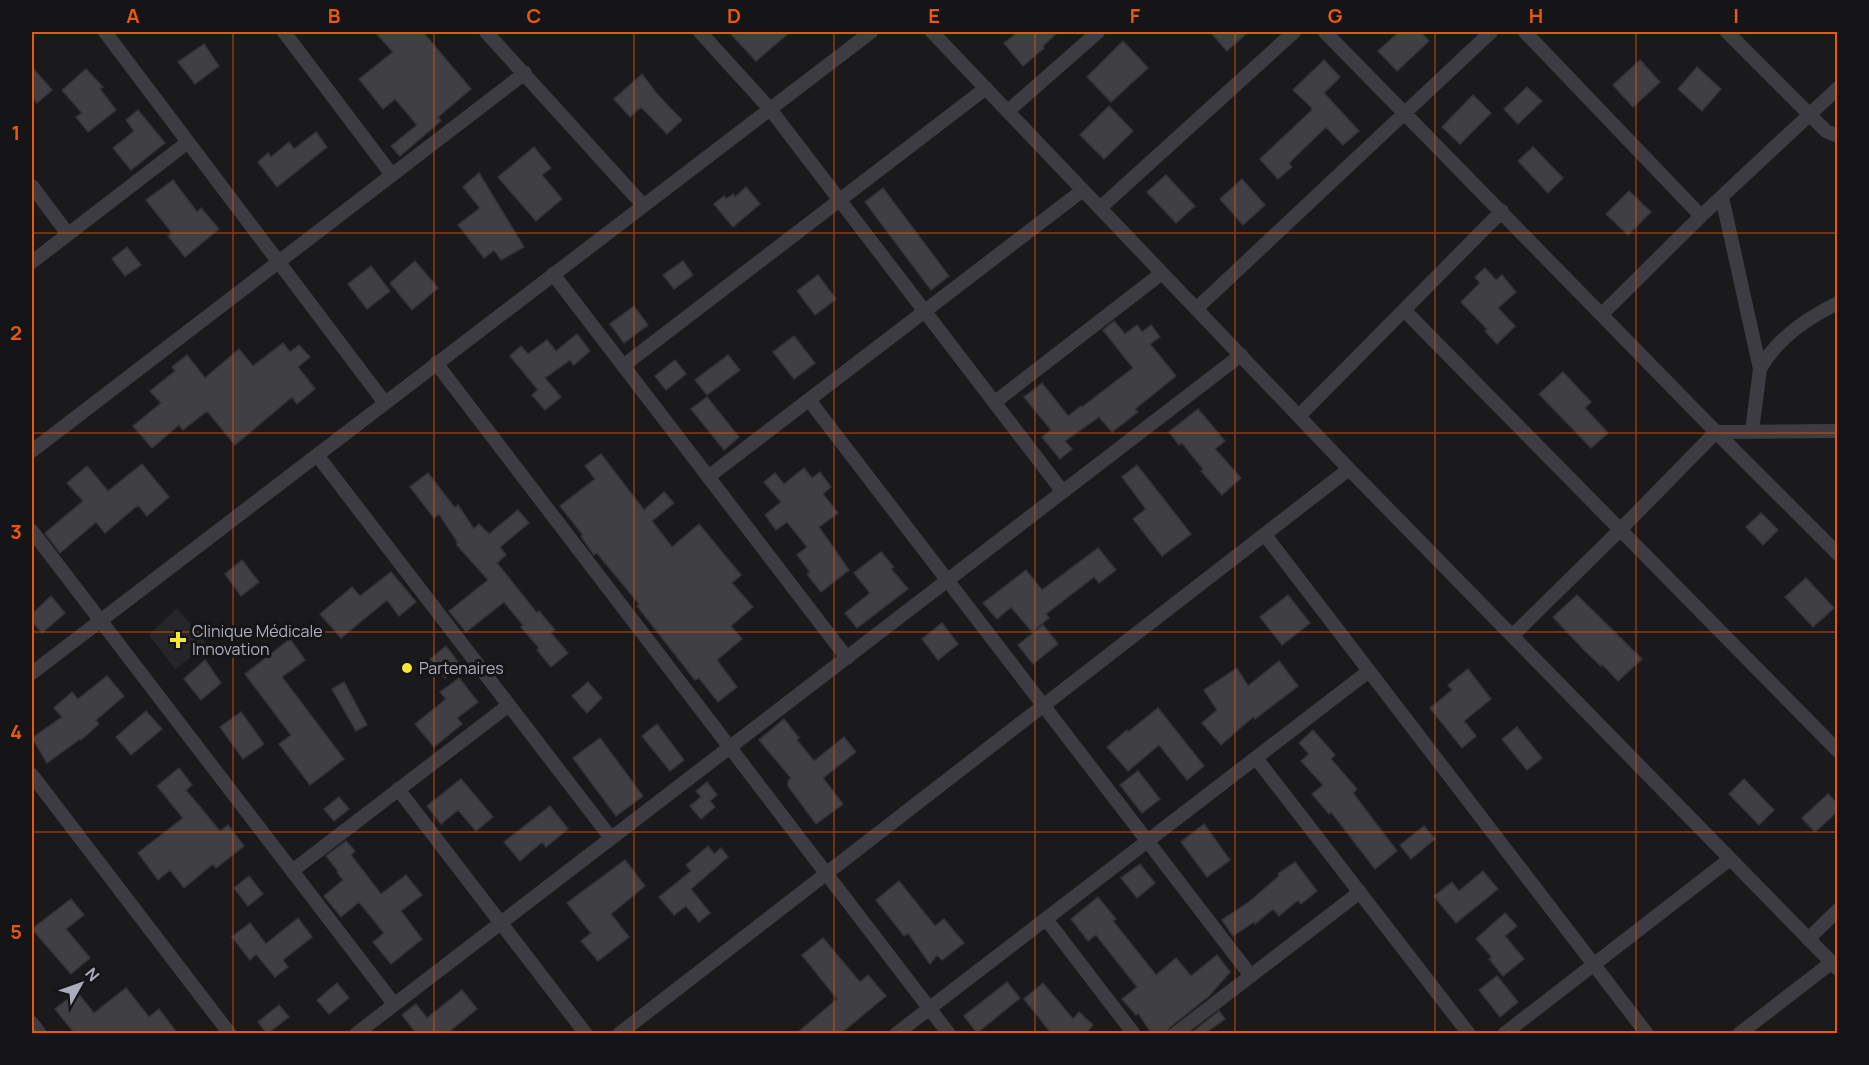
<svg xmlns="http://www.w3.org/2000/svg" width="1869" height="1065" viewBox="0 0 1869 1065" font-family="Manrope,sans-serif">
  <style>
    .built { fill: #262529 }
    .building { fill: #3f3f44; stroke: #353338; stroke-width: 1.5 }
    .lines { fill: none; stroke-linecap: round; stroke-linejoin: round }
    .minor { stroke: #3d3c43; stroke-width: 14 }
    .grid { fill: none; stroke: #e8590c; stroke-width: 1.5; stroke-opacity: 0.55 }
    .poi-dot { fill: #f7e636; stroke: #151417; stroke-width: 2 }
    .labels { text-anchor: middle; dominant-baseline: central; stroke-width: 6; stroke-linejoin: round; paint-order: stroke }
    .poi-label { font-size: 16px; fill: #acadbc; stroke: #151417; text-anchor: start }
    .neatline { fill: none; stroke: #e8590c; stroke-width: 2 }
    .grid-label { font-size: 20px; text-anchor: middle; font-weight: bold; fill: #e8590c }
  </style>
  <rect width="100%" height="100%" fill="#1a1a1c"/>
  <path class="built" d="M177,608L208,645L175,669L149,635Z"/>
  <path class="building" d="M375,32H423L471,89L438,117L441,121L400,156L391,146L417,125L395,99L383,109L359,79L393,52Z
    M729,32H790L756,61Z
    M1018,32H1058L1043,46L1044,48L1023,66L1004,43Z
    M1210,32H1248L1227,51Z
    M1399,32H1421L1429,41L1397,71L1378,51Z
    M1123,41L1148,68L1111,102L1087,77Z
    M204,44L219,66L195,84L178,62Z
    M1324,60L1340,77L1324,93L1359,131L1343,145L1326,127L1289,163L1292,167L1278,179L1260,159L1311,111L1312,108L1293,90Z
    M1640,60L1660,82L1633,107L1613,85Z
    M32,67L52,90L37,103L32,97Z
    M1697,67L1721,89L1702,111L1678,89Z
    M86,69L103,87L100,89L116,110L88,132L76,117L82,113L62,90Z
    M642,74L657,94L682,120L667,134L641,107L630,117L614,99Z
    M1527,87L1542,101L1518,124L1504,109Z
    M1473,95L1491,113L1460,144L1442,127Z
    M1109,106L1133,131L1104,159L1080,135Z
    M138,110L165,143L131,170L113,148L134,131L126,120Z
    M316,132L327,147L277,187L258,162L268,153L271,157L289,142L294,149Z
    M534,147L551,168L542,175L562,199L536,221L498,177Z
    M1533,147L1563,178L1548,193L1518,161Z
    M479,173L524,247L501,260L494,250L484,258L458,225L480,208L463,187Z
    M1166,175L1195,206L1176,223L1147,192Z
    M1242,179L1265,205L1243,225L1220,199Z
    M173,180L197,212L201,208L219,229L185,257L168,236L172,233L146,200Z
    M746,187L760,204L733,227L714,204L724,196L726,199L733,194L735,197Z
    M883,188L949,276L931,290L865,202Z
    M1629,191L1651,212L1628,235L1606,214Z
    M127,247L141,265L125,276L112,259Z
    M415,261L438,288L412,310L390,283Z
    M683,261L693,275L674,289L663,275Z
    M371,266L390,291L367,309L348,284Z
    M1485,268L1496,280L1502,275L1516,292L1498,308L1515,326L1497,344L1485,331L1487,329L1461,302L1480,283L1475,277Z
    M818,275L836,299L815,315L797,291Z
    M634,306L648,325L624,343L610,324Z
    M1114,321L1125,334L1137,325L1142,332L1151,325L1160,337L1150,344L1176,376L1135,409L1138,412L1112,432L1099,417L1065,441L1072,449L1060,459L1042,437L1051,430L1024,397L1042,383L1068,416L1081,406L1082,407L1133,368L1103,330Z
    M577,334L590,351L574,365L570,360L545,378L561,397L545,410L532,395L538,390L510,356L521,346L528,354L547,340L556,351Z
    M794,336L815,363L794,379L773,352Z
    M283,343L290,352L299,345L310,357L298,367L315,389L297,404L292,397L235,445L207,411L183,430L179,425L152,448L133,426L161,403L150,391L175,371L172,367L187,355L205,378L239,349L253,366Z
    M728,355L740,370L707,395L695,380Z
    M675,360L686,374L666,390L655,376Z
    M1563,372L1591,402L1585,408L1608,433L1591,448L1539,394Z
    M707,397L739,437L724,450L691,409Z
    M1198,409L1225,441L1215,449L1241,478L1222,495L1201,471L1203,469L1182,443L1179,445L1169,432Z
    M601,454L644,510L664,492L674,503L652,521L672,547L699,524L741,575L732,583L753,607L731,626L742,639L717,660L737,687L718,702L699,678L695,680L637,606L639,604L597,553L594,555L581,536L583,535L560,506L595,479L585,466Z
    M142,464L169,497L147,516L138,505L105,533L96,522L60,553L45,533L83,501L67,483L87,466L108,491Z
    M1137,465L1191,534L1162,556L1133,519L1146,509L1122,477Z
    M804,468L812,478L820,472L831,487L823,494L838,513L819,527L849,570L821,592L807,574L810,572L797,555L807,547L787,522L776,530L765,515L781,502L764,482L775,473L784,484Z
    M428,473L455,508L458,505L474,529L479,524L489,534L518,510L529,523L500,547L506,555L497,563L537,613L539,611L555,630L551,633L568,653L551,667L537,650L539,648L521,627L523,625L504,602L466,632L449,611L488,580L456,544L458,543L439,514L434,518L410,487Z
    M1761,513L1778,530L1763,545L1746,527Z
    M1098,548L1116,570L1099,583L1094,577L1046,614L1049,618L1032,632L1011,607L997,619L983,603L1026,570L1042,590Z
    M881,552L894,567L891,569L908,589L857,628L845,613L870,593L854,573Z
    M242,560L259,582L241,596L225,574Z
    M391,572L416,602L399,616L387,600L341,638L320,614L352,587L360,596Z
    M1806,578L1834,608L1813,627L1785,597Z
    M1288,595L1310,623L1282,645L1260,617Z
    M1577,595L1642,659L1618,681L1602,664L1601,666L1586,652L1553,617Z
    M51,596L65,613L42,633L32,621V614Z
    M942,623L958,644L938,660L922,639Z
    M1043,625L1058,644L1033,664L1018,645Z
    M290,639L305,660L282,677L344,759L310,785L279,744L291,735L245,674Z
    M446,646L461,666L445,678L430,659Z
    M205,660L221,683L201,700L184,679Z
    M1279,661L1298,686L1255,719L1253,717L1221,745L1202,723L1217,710L1204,690L1237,668L1248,686Z
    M1468,669L1491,699L1464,721L1476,736L1462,748L1430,708L1452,690L1448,685Z
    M107,676L124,696L96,720L99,724L81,740L80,739L47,763L32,738L62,717L54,708L72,692L78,699Z
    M459,678L478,702L457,718L462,724L434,747L415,724L446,699L440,692Z
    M344,682L367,725L356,731L332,689Z
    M588,682L602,698L587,713L572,696Z
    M1158,708L1204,766L1187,780L1159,745L1128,771L1107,747L1127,730L1128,732Z
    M146,711L162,729L131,755L116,737Z
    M241,712L264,744L243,759L220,727Z
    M784,719L799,738L797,740L814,761L844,737L856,752L823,778L843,804L816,824L788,786V781L791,778L759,740Z
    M657,724L684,760L670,771L642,736Z
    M1517,727L1542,758L1527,770L1502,739Z
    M1313,730L1335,755L1331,759L1357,789L1353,793L1397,851L1375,869L1331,812L1329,814L1312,794L1323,785L1301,761L1309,754L1299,743Z
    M600,738L643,796L616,816L573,758Z
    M179,768L192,785L186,790L220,831L228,825L244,846L216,868L213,864L184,888L170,870L158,880L138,853L183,818L157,786Z
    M1138,771L1160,799L1142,813L1120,785Z
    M461,779L493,817L476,831L458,810L441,824L427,806Z
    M1744,779L1774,810L1759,825L1729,794Z
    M707,782L717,795L710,801L715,807L701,819L690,806L701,797L696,791Z
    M1828,794L1838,804V811L1815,832L1802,818Z
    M339,797L349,809L334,821L324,809Z
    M550,806L568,829L546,847L542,842L520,861L504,842Z
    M1204,824L1230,860L1207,877L1181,842Z
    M1424,826L1435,839L1411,859L1400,845Z
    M346,841L355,851L351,855L381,894L406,875L422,895L401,911L422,939L391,964L373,942L384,933L359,902L341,917L324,896L343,880L337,872L338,871L326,856Z
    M708,846L714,854L721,848L728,857L691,889L710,913L699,922L686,906L674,915L659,897L691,871L686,865Z
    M625,860L645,886L611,914L629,937L598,961L581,941L591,933L567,903Z
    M1295,862L1317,891L1301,904L1298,900L1279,916L1273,909L1255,924L1254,922L1233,936L1222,920L1249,902L1279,876L1278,874Z
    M1140,864L1155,883L1137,898L1121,878Z
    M1483,871L1498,889L1456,923L1434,896L1452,882L1459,891Z
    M249,876L263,894L248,906L234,888Z
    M899,881L935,926L944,919L964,943L942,960L937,955L930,964L908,933L904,936L876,900Z
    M1098,897L1116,919L1113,921L1156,975L1176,958L1191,976L1217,955L1230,972L1209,996L1170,1027L1166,1034H1152L1138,1013L1136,1015L1122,999L1137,987L1096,935L1088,941L1071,919Z
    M71,899L84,915L66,929L90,958L71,974L32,929Z
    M1505,913L1517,926L1505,936L1524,959L1503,976L1489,959L1492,957L1476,939Z
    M298,918L312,937L283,960L288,967L275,977L256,954L250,960L232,937L250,923L266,944Z
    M823,938L860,982L868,975L886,996L840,1034H796L837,999L802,955Z
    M1497,976L1518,1002L1500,1017L1479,990Z
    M1007,982L1020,998L977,1033L964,1016Z
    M337,983L349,998L329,1014L317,1000Z
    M1043,983L1073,1019L1079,1012L1093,1025L1085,1034H1052L1024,999Z
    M126,988L149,1017L159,1009L178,1034H75L55,1009L77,992L94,1013Z
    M462,990L477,1009L446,1034H417L402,1015L416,1004L427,1018Z
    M279,1005L289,1017L267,1034L258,1022Z
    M1219,1011L1225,1019L1204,1034H1190Z"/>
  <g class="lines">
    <path class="minor" d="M105,32L385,403
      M284,32L392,175
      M486,32L643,205
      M700,32L770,109L1063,492
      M932,32L1349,469L1838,969
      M1325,32L1716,432L1838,554
      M1525,32L1701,216
      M1727,32L1826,131L1838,136
      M1008,111L1098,32
      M32,186L68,234
      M1722,197L1760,369
      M1100,208L1294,32
      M32,262L188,142
      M553,274L847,658
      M1196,309L1491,32
      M1404,310L1838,751
      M1602,314L1701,216L1838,88
      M436,363L949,1034
      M623,366L986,88
      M809,400L1251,976
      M995,402L1162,273
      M1299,416L1502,211
      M1752,431L1760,369C1777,338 1807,318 1838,303
      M32,451L525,73
      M317,455L611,838
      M708,477L1083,190
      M32,531L394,1004
      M1265,535L1647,1034
      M1512,636L1620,530L1716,432L1838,431
      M32,673L871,32
      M1256,758L1469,1034
      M32,775L230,1034
      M398,789L586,1034
      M292,871L509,705
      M1046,919L1134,1034
      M1808,939L1838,910
      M32,1023L40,1034
      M356,1034L1241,355
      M619,1034L1349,469
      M896,1034L1369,671
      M1175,1034L1360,892
      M1504,1034L1730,859
      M1739,1034L1831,963"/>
  </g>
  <path class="grid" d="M233,32V1034M434,32V1034M634,32V1034M834,32V1034M1035,32V1034M1235,32V1034M1435,32V1034M1636,32V1034M32,233H1838M32,433H1838M32,632H1838M32,832H1838"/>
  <g class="poi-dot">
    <path d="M175 631h6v6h6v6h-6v6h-6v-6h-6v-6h6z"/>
    <circle cx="407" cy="668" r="6"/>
  </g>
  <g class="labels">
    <g class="poi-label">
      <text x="192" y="631">Clinique Médicale<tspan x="192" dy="18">Innovation</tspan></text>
      <text x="419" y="668">Partenaires</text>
    </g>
  </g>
  <rect width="1869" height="1065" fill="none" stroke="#151417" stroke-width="66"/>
  <g transform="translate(81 984) rotate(50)" stroke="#151417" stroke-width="4.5" paint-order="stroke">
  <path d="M0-4.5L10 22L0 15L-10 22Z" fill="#acadbc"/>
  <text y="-9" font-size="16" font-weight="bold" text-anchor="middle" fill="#acadbc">N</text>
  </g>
  <rect x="33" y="33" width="1803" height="999" class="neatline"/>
  <g class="grid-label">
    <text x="133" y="23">A</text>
    <text x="334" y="23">B</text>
    <text x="534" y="23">C</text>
    <text x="734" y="23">D</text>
    <text x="934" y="23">E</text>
    <text x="1135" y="23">F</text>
    <text x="1335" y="23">G</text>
    <text x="1536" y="23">H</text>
    <text x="1736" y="23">I</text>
    <text x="16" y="140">1</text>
    <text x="16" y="340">2</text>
    <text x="16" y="539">3</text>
    <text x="16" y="739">4</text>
    <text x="16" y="939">5</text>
  </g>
</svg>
